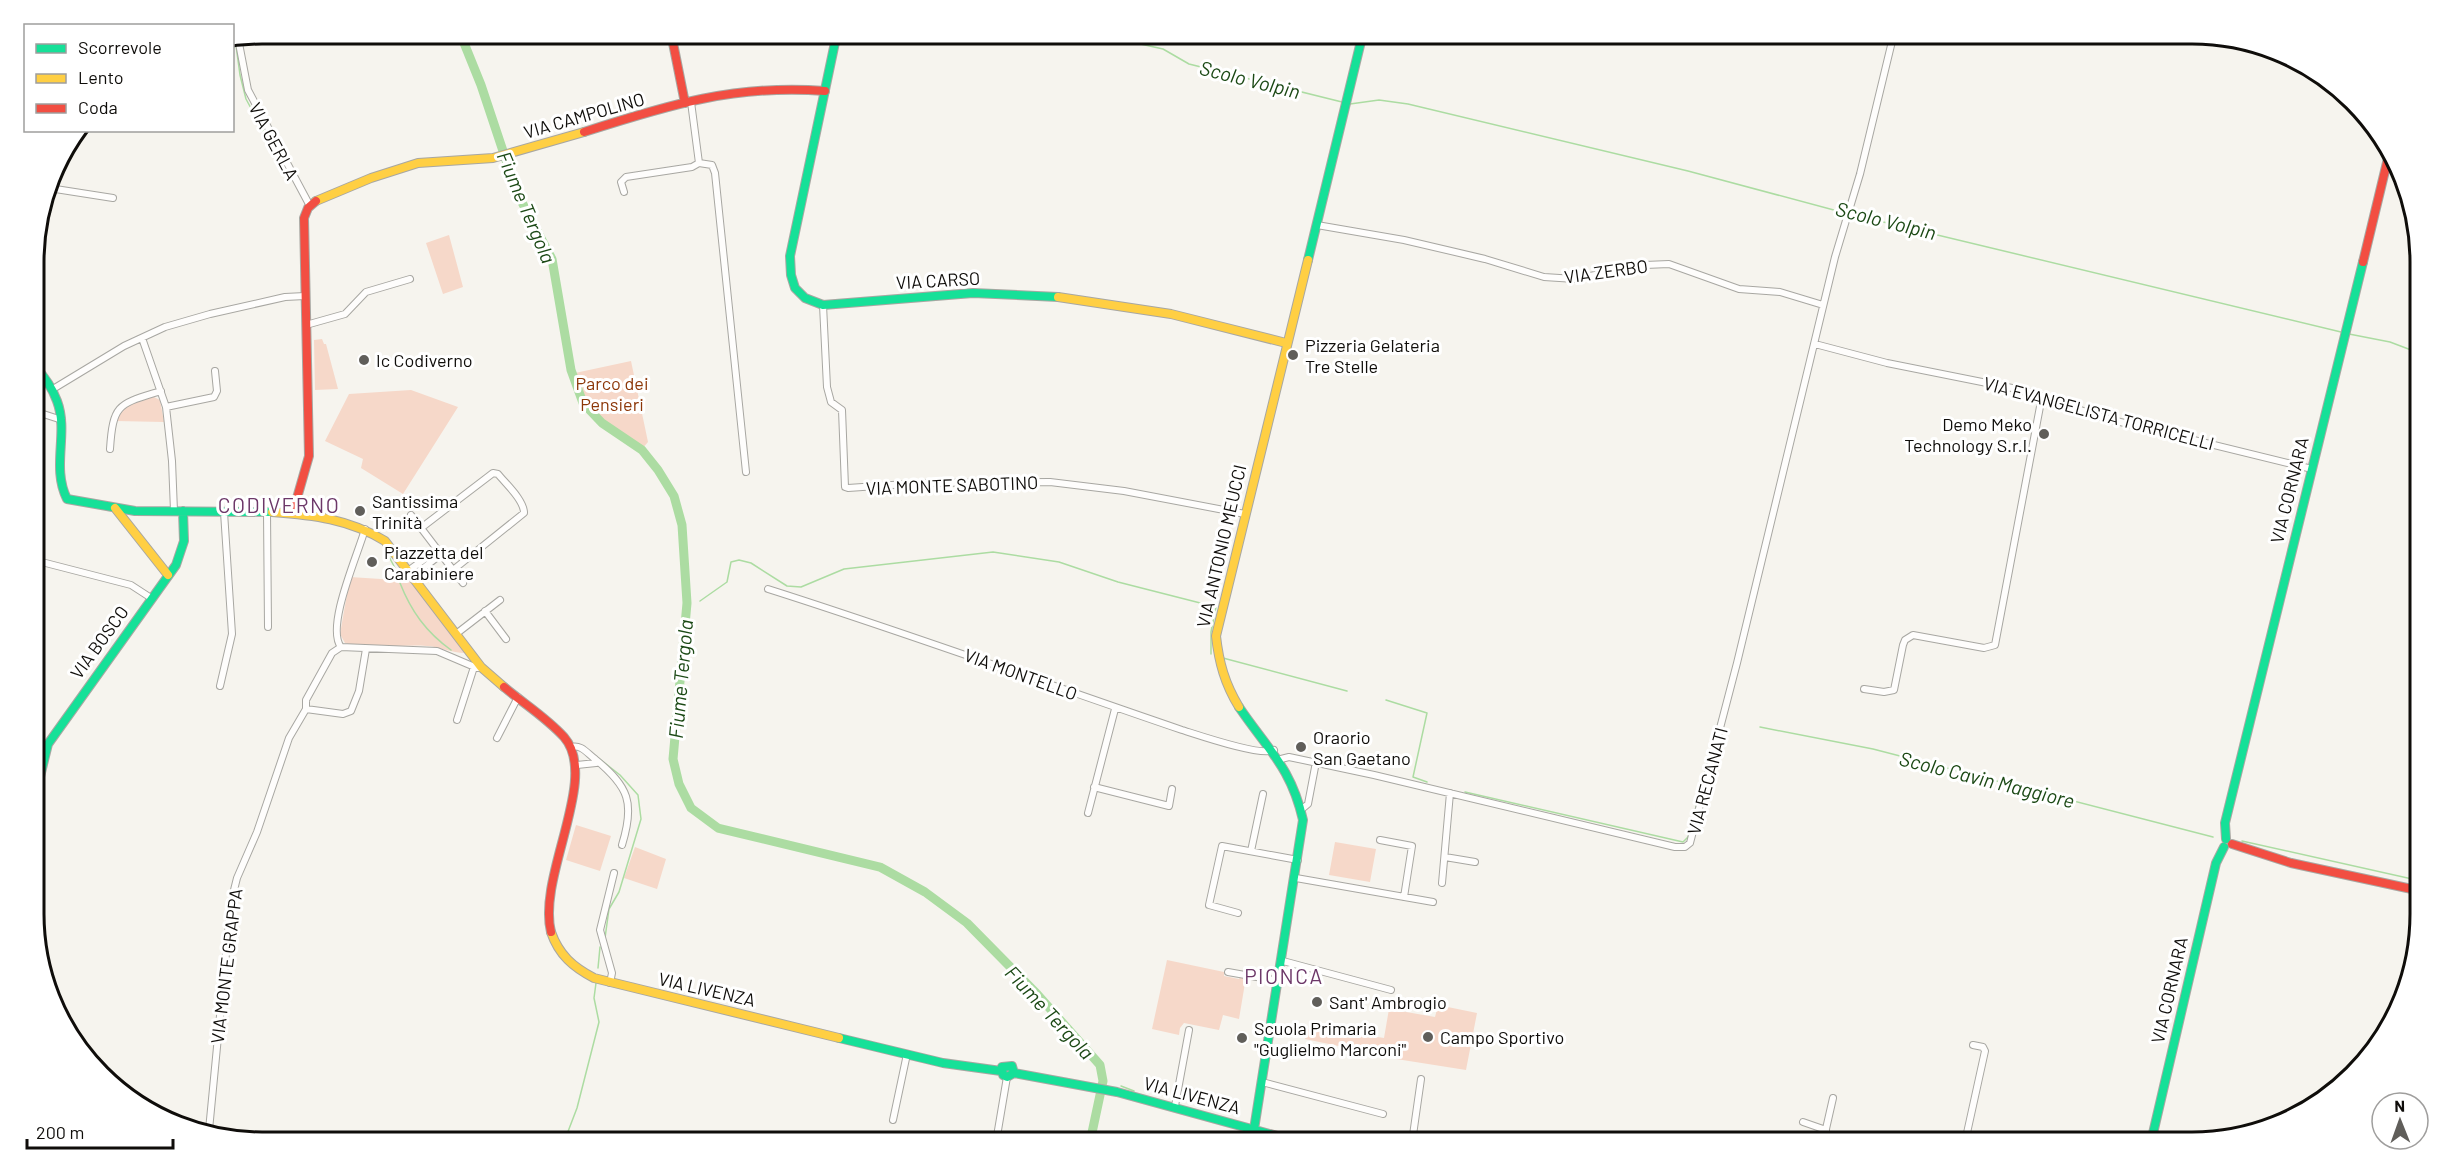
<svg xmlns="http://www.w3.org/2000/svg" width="2454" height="1175" viewBox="0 0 2454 1175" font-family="Barlow,sans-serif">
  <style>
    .green { fill: #f6d8c9 }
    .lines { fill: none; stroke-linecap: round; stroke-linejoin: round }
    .stream { stroke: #acdca2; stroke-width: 1.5 }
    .river { stroke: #acdca2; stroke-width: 9 }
    .street-casing { stroke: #a8a7a2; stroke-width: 8 }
    .fast-casing { stroke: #a8a7a2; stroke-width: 10 }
    .slow-casing { stroke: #a8a7a2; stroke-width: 10 }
    .jam-casing { stroke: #a8a7a2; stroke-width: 10 }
    .street { stroke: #fefdfc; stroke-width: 6 }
    .fast { stroke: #16e098; stroke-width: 8 }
    .slow { stroke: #ffcf43; stroke-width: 8 }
    .jam { stroke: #f24e42; stroke-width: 8 }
    .poi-dot { fill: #605e5a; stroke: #fff; stroke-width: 2 }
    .labels { text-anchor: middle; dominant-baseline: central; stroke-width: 6; stroke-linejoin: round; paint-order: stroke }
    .street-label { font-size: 18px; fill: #0f0d0a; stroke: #fff }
    .poi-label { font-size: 18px; fill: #0f0d0a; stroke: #fff; text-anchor: start }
    .park-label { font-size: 18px; fill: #8c3708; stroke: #fff }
    .water-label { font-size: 20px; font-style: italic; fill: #1b4915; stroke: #fff }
    .quarter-label { font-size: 21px; letter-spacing: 1.5px; fill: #6d3869; stroke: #fff }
    .rim { fill: none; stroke: #0f0d0a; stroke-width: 3 }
  </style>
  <rect width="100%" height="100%" fill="#f6f4ee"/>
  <path class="green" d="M449,235L463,287L443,294L426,243Z
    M322,339L324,344H326L338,389L315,390L314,340Z
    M631,361L648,442L642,449L604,422L584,400L575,373Z
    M411,390L458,407L403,494L361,468L363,459L325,441L349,394Z
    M152,396L160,400L164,422L116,421V414L127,405Z
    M350,577L412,581L468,653C453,654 442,647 427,646C401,644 370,650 345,643L340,634Z
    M576,825L611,836L600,871L566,860Z
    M1335,842L1376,849L1370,882L1329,875Z
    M635,847L666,859L657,889L624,878Z
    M1167,960L1224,972V976L1239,979L1241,975L1246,977L1239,1019L1223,1015L1219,1030L1184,1023L1180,1028L1179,1035L1152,1029Z
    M1438,1005L1477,1013L1466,1070L1352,1052L1348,1048L1305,1039L1308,1029L1326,1033L1333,1030L1384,1038L1389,1009L1435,1017Z"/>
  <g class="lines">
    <path class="stream" d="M1091,33L1163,49L1189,64L1342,102
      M235,38L240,75L246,99L287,175
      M1350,104L1379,100L1408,104L1688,171L1845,213
      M1850,214L2341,332
      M2349,334L2390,342L2419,353
      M386,551L396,570
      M400,583C411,611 426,632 451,650
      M700,601L727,582L731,562L739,560L751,563L787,586L801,587L844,569L993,552L1059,562L1118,582L1216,607L1211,632V654
      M687,603H690
      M1223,658L1347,691
      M1386,700L1427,713L1413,777L1427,782
      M1760,727L1873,749L2213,837
      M597,757L620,775L638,795L641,819L619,892L609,909L605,938
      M1465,792L1683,842L1688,837L1720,717
      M2242,841L2421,881
      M598,968L600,947
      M1102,1083H1105
      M1121,1086L1134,1091
      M213,1130L219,1132
      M564,1142L577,1108L599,1022L594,998L596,983
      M1124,1142L1125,1137"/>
    <path class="river" d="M460,33L481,85L517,193L552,259L571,370L583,403L602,423L642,450L658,470L674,496L682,525L687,603L673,759L679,784L691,808L718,828L880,867L925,892L967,923L1037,994L1100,1065L1103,1081L1090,1142"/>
    <g class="street-casing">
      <path id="street" d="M238,38L248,90L310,206
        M691,102L699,163L712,165L715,173L746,472
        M49,188L113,198
        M624,192L621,182L626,177L692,167L699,163
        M1317,225L1404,240L1485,259L1544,277L1575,279L1645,265L1669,264L1739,289L1780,292L1823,305
        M823,305L827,387L831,402L842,410L845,487L848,488L921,483L1050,482L1124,491L1245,514
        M306,325L345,314L366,292L410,279
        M142,338L166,407L172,461L174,511
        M1815,344L1887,363L2022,390L2104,418L2312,469
        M53,389L124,346L165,327L210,314L285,297L305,296
        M166,407L214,397L217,391L215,371
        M34,411L62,420
        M110,449C113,403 119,404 161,391
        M493,473L498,474C506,484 524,500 524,513L453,570L421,528Z
        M267,512L268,627
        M411,515L421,528
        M34,560L131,585L151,598
        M453,570L463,583
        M408,571L437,550
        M412,577L440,555
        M768,589C907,633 1044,683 1182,730C1198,735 1262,757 1274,750
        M485,611L506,639
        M456,634L500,600
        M341,647L437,651L477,668L481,667
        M341,647C325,627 359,552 365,529
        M220,686L232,634L224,512
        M1864,689L1884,692L1894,690L1903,645L1905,640L1913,635L1984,648L1995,645L2042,396
        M306,709L343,714L351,711L359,691L366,649
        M457,720L474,667
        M497,738L518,697
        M571,747C581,744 587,753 595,759C629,787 635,803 622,845
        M1281,759L1289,757L1374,775L1675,847H1685L1690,843L1737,663L1835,257L1860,174L1894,33
        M577,765L596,763
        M1094,787L1169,806L1172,789
        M1302,809L1308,804L1316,762
        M1088,813L1115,709
        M1380,840L1412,846L1404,897
        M1251,851L1263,794
        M1445,857L1475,862
        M1296,878L1433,902
        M1442,883L1450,793
        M1238,913L1209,905L1222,846L1298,860
        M1283,961L1391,990
        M1228,972L1279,981
        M610,983L612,973L600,930L614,873
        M1262,1082L1383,1114
        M1175,1106L1189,1030
        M893,1120L907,1054
        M1803,1122L1826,1130
        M209,1130L231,902L237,878L257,832L289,738L306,709V700L332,653L341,647
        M996,1142L1007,1077
        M1412,1142L1421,1079
        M1823,1142L1833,1098
        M1965,1142L1985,1051L1983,1047L1973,1045"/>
    </g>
    <g class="fast-casing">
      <path id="fast" d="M837,33L790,256L791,275L795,288L805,298L823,305L973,293L1058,297
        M1308,260L1363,33
        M34,365C44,376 52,387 57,401C69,433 51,467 67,499L135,511L272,512
        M1239,707C1268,750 1291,767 1303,820L1252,1142
        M35,797L48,744L176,565L184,541L183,511
        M2226,839L2225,823L2363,262
        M839,1038L943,1063L1001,1071
        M1014,1073L1012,1066L1002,1067L1003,1075L1007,1077L1014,1073L1117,1092L1299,1142
        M2151,1142L2216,863L2224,847"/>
    </g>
    <g class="slow-casing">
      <path id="slow" d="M316,201L371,178L418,163L493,158L584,132
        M1058,297L1171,314L1286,343
        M115,508L168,575
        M272,512C313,515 349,519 385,541L481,667L504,687
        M1239,707C1225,684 1219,663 1216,636L1308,260
        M551,932C559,955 573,967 594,978L839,1038"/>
    </g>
    <g class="jam-casing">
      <path id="jam" d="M671,33L685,103
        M584,132C668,105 736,84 825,91
        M2363,262L2390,150
        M293,512L309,456L304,218L308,208L316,201
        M504,687C523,703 547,718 564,737C600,778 537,876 551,932
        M2232,844L2291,863L2421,891"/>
    </g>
    <use href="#street" class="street"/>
    <use href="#fast" class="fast"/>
    <use href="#slow" class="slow"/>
    <use href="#jam" class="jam"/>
  </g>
  <g class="poi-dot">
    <circle cx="1293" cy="355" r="6"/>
    <circle cx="364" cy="360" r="6"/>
    <circle cx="2044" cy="434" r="6"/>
    <circle cx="360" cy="511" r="6"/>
    <circle cx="372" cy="562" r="6"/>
    <circle cx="1301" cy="747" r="6"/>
    <circle cx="1317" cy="1002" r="6"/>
    <circle cx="1428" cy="1037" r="6"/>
    <circle cx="1242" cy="1038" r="6"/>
  </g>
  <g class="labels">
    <g class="street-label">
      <text transform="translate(584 115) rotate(-16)">VIA CAMPOLINO</text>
      <text transform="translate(274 141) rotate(62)">VIA GERLA</text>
      <text transform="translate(1606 271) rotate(-8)">VIA ZERBO</text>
      <text transform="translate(938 280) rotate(-3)">VIA CARSO</text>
      <text transform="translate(2099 413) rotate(15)">VIA EVANGELISTA TORRICELLI</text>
      <text transform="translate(952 485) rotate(-2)">VIA MONTE SABOTINO</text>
      <text transform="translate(2289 490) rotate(-76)">VIA CORNARA</text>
      <text transform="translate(1221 546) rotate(-77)">VIA ANTONIO MEUCCI</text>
      <text transform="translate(99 642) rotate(-54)">VIA BOSCO</text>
      <text transform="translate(1021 674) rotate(20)">VIA MONTELLO</text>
      <text transform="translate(1707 781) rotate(-75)">VIA RECANATI</text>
      <text transform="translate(226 966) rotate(-83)">VIA MONTE GRAPPA</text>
      <text transform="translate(707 989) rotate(13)">VIA LIVENZA</text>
      <text transform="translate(2169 990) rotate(-77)">VIA CORNARA</text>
      <text transform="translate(1192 1095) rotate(15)">VIA LIVENZA</text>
    </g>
    <g class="poi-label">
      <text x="1305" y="345">Pizzeria Gelateria<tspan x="1305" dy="21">Tre Stelle</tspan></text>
      <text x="376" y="360">Ic Codiverno</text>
      <text x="2032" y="424" text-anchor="end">Demo Meko<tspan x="2032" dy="21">Technology S.r.l.</tspan></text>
      <text x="372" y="501">Santissima<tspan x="372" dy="21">Trinità</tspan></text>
      <text x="384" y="552">Piazzetta del<tspan x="384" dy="21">Carabiniere</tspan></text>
      <text x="1313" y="737">Oraorio<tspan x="1313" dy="21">San Gaetano</tspan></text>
      <text x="1329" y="1002">Sant' Ambrogio</text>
      <text x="1254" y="1028">Scuola Primaria<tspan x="1254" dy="21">"Guglielmo Marconi"</tspan></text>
      <text x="1440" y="1037">Campo Sportivo</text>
    </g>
    <g class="park-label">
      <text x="612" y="383">Parco dei<tspan x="612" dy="21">Pensieri</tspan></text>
    </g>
    <g class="water-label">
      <text transform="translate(1250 79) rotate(14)">Scolo Volpin</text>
      <text transform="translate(527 207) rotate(67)">Fiume Tergola</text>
      <text transform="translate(1886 220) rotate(14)">Scolo Volpin</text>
      <text transform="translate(680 679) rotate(-85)">Fiume Tergola</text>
      <text transform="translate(1987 779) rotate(14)">Scolo Cavin Maggiore</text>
      <text transform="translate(1050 1012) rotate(47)">Fiume Tergola</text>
    </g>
    <g class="quarter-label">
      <text x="279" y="504">CODIVERNO</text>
      <text x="1284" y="975">PIONCA</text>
    </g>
  </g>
  <path d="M0 0H2454V1175H0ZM262 44H2192A218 218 0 0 1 2410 262V914A218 218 0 0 1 2192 1132H262A218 218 0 0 1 44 914V262A218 218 0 0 1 262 44Z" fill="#fff" fill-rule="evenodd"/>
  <path class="rim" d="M262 44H2192A218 218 0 0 1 2410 262V914A218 218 0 0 1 2192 1132H262A218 218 0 0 1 44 914V262A218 218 0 0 1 262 44Z"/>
  <rect x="24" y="24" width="210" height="108" fill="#ffffff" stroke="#9f9e9d" stroke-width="1.5"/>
  <rect x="36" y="44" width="30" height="9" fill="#16e098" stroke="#9f9e9d" stroke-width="1.5"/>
  <text x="78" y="54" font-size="18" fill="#0f0d0a">Scorrevole</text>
  <rect x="36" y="74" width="30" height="9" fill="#ffcf43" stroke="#9f9e9d" stroke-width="1.5"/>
  <text x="78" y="84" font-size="18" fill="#0f0d0a">Lento</text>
  <rect x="36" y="104" width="30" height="9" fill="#f24e42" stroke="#9f9e9d" stroke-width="1.5"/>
  <text x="78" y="114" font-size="18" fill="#0f0d0a">Coda</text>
  <g transform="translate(2400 1121) rotate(359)"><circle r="28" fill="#ffffff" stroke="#9f9e9d" stroke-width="1.5"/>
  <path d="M0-4.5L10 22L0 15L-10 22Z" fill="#605e5a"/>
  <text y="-9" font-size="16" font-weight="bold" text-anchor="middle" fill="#0f0d0a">N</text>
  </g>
  <path d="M27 1139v9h146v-9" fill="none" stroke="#0f0d0a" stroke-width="3"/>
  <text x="36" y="1139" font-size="18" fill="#0f0d0a" stroke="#ffffff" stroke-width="4.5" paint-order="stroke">200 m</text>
</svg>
